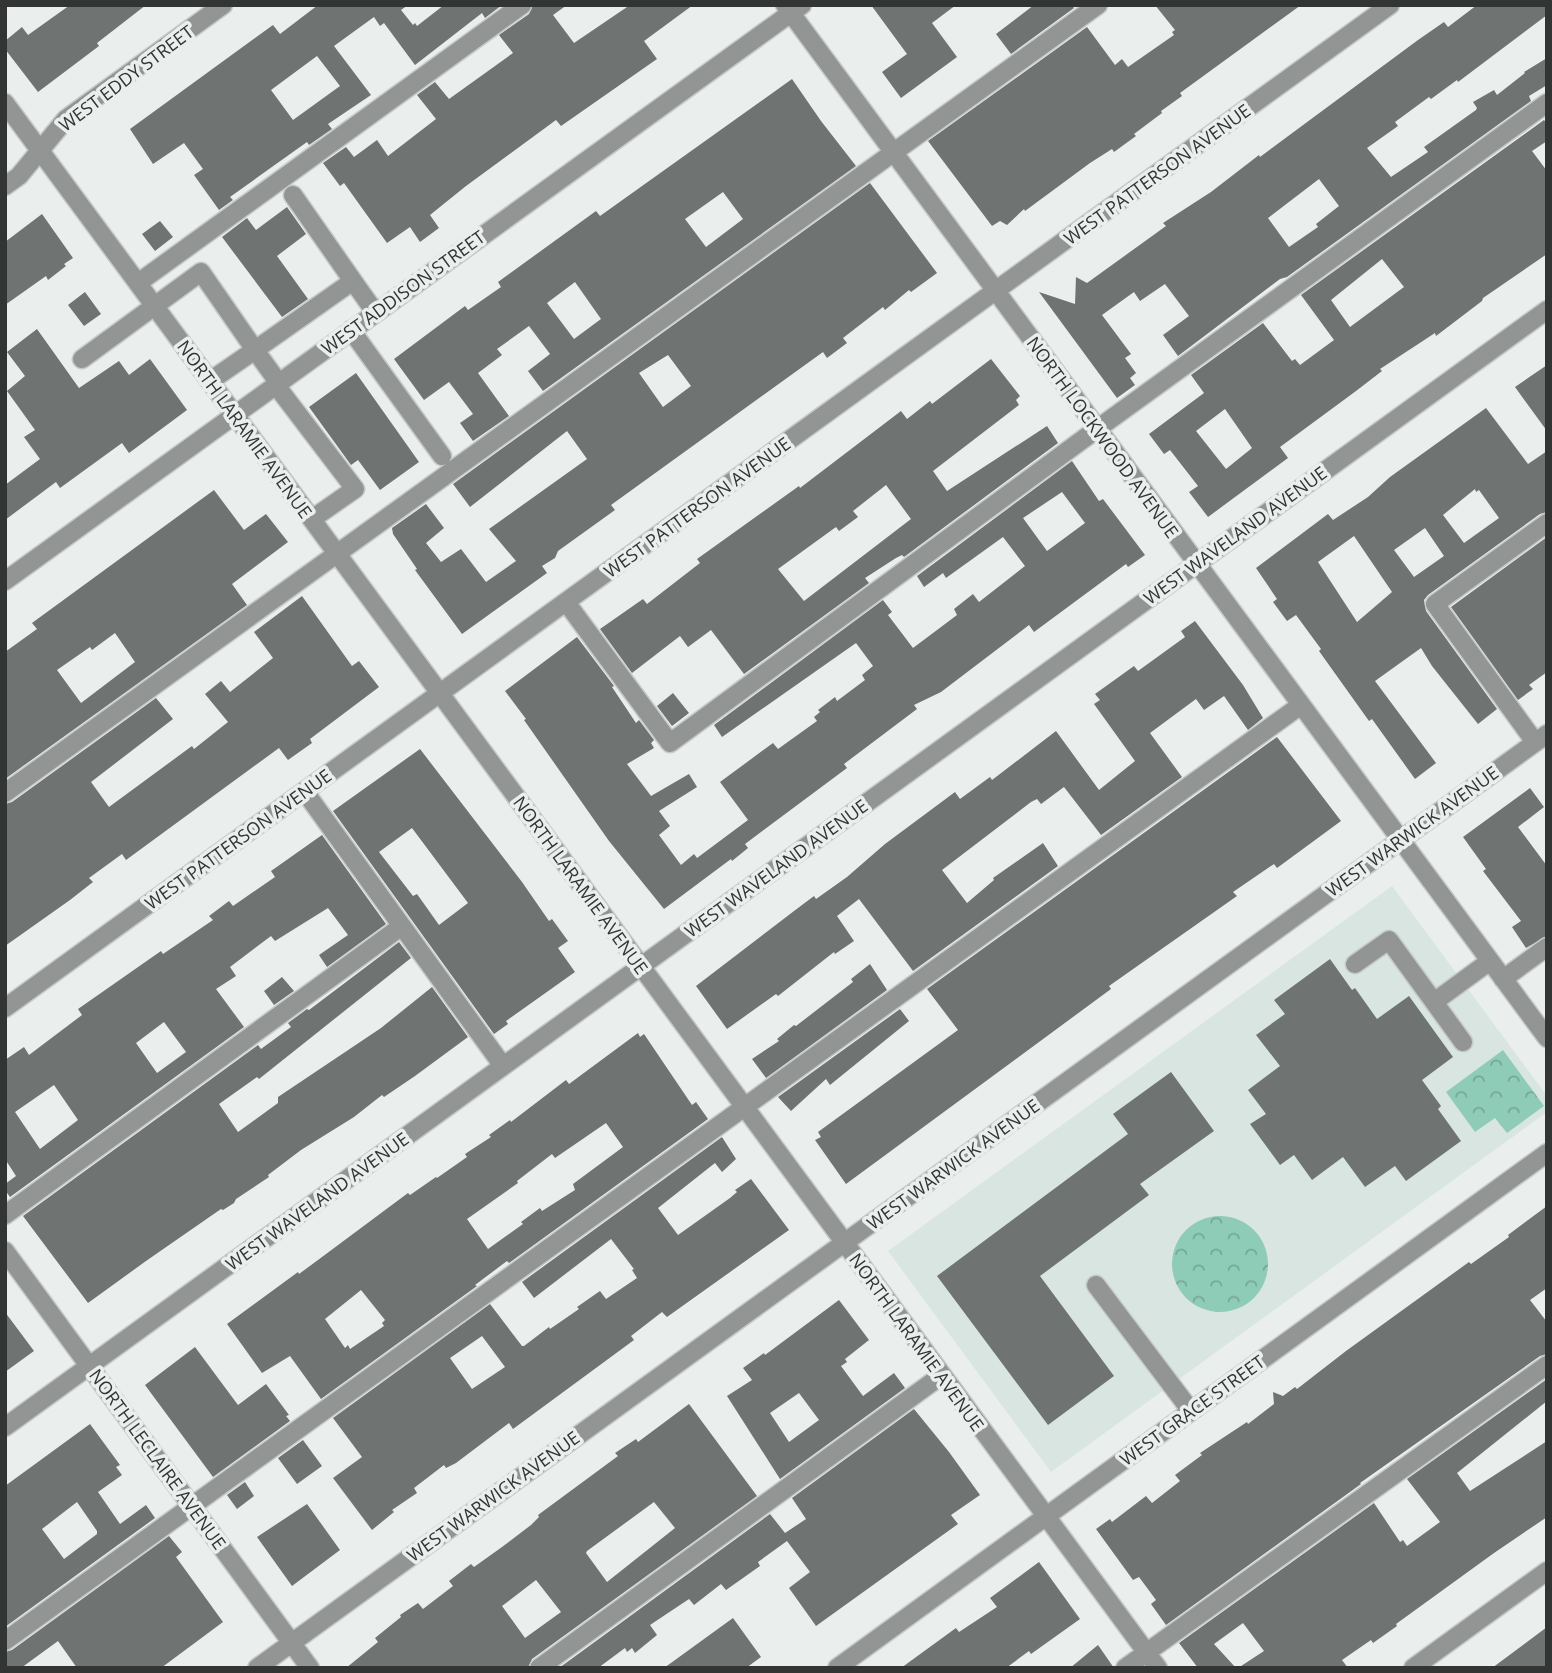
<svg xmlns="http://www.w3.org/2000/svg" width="1552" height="1673" viewBox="0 0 1552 1673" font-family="'Open Sans',sans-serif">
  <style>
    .built { fill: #d9e5e0 }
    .park { fill: url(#park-crowns) }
    .building { fill: #6f7372; fill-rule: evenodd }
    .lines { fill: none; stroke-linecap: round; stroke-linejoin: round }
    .minor-casing { stroke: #c5cac8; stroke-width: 21 }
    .minor { stroke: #939594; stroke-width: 18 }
    .labels { text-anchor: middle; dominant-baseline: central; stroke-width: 7; stroke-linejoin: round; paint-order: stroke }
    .street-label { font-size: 18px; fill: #333534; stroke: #eaefed }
  </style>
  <defs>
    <pattern id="park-crowns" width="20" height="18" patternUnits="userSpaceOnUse" patternTransform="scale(1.75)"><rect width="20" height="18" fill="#8fccb7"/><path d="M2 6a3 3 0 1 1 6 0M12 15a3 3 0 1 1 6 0" fill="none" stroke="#75a696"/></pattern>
  </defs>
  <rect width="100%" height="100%" fill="#eaefed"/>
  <path class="built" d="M1392,886L1547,1096V1112L1051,1472L888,1251Z"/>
  <path class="park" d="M1503,1050L1544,1106L1507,1133L1495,1118L1475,1132L1446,1092Z
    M1172 1264a48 48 0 1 1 96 0a48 48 0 1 1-96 0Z"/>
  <path class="building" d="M70,5H146L97,43L99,46L38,92L5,49V41L22,27L28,35Z
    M318,5H408L401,10L413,25L415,23L417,26L444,5H502L485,18L482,13L415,65L384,23L380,26L374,17L334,46L371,95L328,124L332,129L309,145L307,142L230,197L233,200L219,210L194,175L203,169L184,143L153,164L130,129L273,25L280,34ZM317,56L340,86L293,120L271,90Z
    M533,5H567L553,15L574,43L630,5H693L644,41L657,59L561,126L556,120L466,186L430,215L439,228L420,242L410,227L387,243L344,183L340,186L323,163L346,147L354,157L377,140L388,156L436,119L417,95L435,82L449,99L513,53L499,35L529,14Z
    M871,5H956L932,23L957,57L901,98L882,72L907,54Z
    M1034,5H1072L1074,8L1011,54L996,34Z
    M1155,5H1301L1180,93L1182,96L1161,111L1162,113L1134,134L1136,136L1114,152L1112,149L1090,163L1025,211L1024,209L1007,225L1000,221L992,226L928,141L1087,27L1115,65L1122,59L1128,67L1174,35L1172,32L1175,30Z
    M1477,5H1547V15L1458,82L1457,80L1431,99L1429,97L1395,122L1398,126L1367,148L1391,177L1428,152L1424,147L1476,110L1477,108L1473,102L1494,90L1497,95L1525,73L1524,72L1547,58V85L1529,96L1531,101L1287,277L1280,279L1178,356L1163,335L1189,316L1165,284L1140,301L1134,292L1102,315L1131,354L1125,358L1136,373L1130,378L1135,385L1117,398L1039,292L1075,304L1076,277L1087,283L1166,226L1163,223L1211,192L1259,155L1260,157L1418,40L1444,22L1448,27ZM1319,179L1339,206L1316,224L1318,227L1289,247L1268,218Z
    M792,79L821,121L856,166L543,391L528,371L550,354L529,326L497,349L502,355L478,373L509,416L473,441L460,423L473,414L449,382L424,400L394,359L465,306L468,310L501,287L498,282L596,211L600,216ZM723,192L743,219L706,247L685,219ZM575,282L601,319L574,339L547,303Z
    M1544,120L1547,124V141L1532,151L1547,171V254L1483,298L1482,301L1436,336L1435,333L1380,369L1382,371L1356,391L1280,447L1288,458L1208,517L1189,492L1198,486L1170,450L1164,454L1149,434L1204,393L1191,375L1263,323L1292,361L1295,359L1300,365L1334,340L1301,295ZM1382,259L1404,287L1350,327L1331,300ZM1225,409L1252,448L1226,469L1196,431Z
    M870,183L937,273L911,292L909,290L885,310L883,307L843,338L847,343L827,358L823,352L611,505L615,510L558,551L555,558L542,566L547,573L462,634L415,570L417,569L393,534L392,528L426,504L444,528L426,543L441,562L461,549L486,582L516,561L489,529L587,459L567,431L470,507L453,484ZM668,355L691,386L663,407L639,373Z
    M287,207L306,234L277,256L308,299L282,317L222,237L247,218L256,230Z
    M42,214L73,258L64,264L66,266L48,280L46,276L5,305V242Z
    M160,221L173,237L155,251L142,234Z
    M85,292L101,314L84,326L68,305Z
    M37,329L79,388L119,361L129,375L150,359L187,410L129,453L122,443L60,488L56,482L5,520V485L40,459L24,437L35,430L7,391L25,376L7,352Z
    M991,359L1020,396L1016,400L1019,405L933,471L947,491L1047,426L1058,443L904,557L902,555L896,558L865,578L869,583L744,674L711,630L688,647L680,636L632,673L600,629L643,599L647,604L700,563L697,559L799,486L800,488L901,411L907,419L930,401L932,404ZM886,485L911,519L804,601L778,569L836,527L839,531L858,517L853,511Z
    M1547,365V431L1515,387Z
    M356,373L419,462L380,490L358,460L351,465L309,407Z
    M1486,408L1528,464L1547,451V512L1540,514L1428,595L1424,600L1426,611L1497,709L1478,724L1432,666L1421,648L1375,681L1436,763L1415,779L1372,719L1369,721L1319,651L1321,649L1296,615L1287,621L1273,602L1277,599L1256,568L1328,514L1333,520L1368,497L1390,477ZM1475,489L1476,492L1479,490L1499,518L1464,543L1443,515ZM1425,528L1444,556L1414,577L1394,550ZM1354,536L1392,592L1357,622L1318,562Z
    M1072,461L1099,501L1103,499L1145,555L1128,567L1126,564L1034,632L1029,625L941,692L914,705L917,709L844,764L847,768L745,844L748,848L732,861L731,859L664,909L609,841L524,720L526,719L505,691L577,637L614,686L612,687L636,723L639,720L654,740L651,743L654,748L627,764L651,796L689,774L697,787L659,811L670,826L659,835L681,865L694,854L697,858L748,820L720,782L773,743L778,749L817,721L814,717L820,712L818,710L835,697L837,701L865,680L862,675L873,666L856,643L722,737L714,725L883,600L892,612L888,615L913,648L957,615L954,609L973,594L979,602L1025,566L1003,537L946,578L943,573L924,587L917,576ZM1062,492L1085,523L1047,551L1023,518Z
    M214,490L244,530L266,514L288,542L232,584L247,605L5,779V652L37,629L32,623ZM115,633L135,662L81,703L57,670L90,647L92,650Z
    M1547,537V672L1529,685L1533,689L1518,700L1451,607Z
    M302,596L352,666L359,661L379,687L310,739L312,743L288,760L279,748L126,860L122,854L89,878L93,882L70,900L5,946V804L12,802L156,698L173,719L91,782L109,807L192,746L194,749L228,722L205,694L221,681L230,692L273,658L254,632Z
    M1195,621L1243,685L1263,718L1248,730L1224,696L1204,710L1196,699L1150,733L1182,777L1101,835L1064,787L1041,804L1037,799L1031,802L942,870L967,903L994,880L993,878L1043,843L1058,866L913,971L859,899L837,916L854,941L835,954L834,952L778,996L776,994L727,1029L696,986L794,911L814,896L816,899L847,877L885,844L955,792L960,799L990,777L992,780L1056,731L1099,790L1135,761L1094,704L1100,700L1095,694L1134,666L1138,671L1185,637L1181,631Z
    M673,693L689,713L672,726L657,706Z
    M1277,737L1341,821L1277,868L1274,864L1233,892L1237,896L1109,986L1111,989L846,1184L815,1140L821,1137L818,1132L958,1030L927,989Z
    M420,749L522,882L549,921L552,919L568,941L558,948L575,972L506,1021L508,1024L494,1034L333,811ZM412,828L468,903L439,925L417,894L413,896L379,852Z
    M1530,788L1544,807L1518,827L1547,866V936L1526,948L1512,927L1521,921L1483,871L1486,869L1463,837Z
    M322,835L386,924L327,967L319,955L348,935L328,908L275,941L271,936L230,967L236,976L216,989L244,1027L10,1197L5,1190V1184L16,1176L5,1159V1060L24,1047L29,1055L82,1015L78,1009L161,951L163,954L213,920L209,916L229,901L233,906L275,877L271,871ZM164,1022L186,1052L157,1073L136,1043ZM54,1085L78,1120L40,1149L15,1112Z
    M399,942L411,958L259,1079L257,1077L219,1104L238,1132L278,1103V1097L381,1028L432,987L468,1037L415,1076L384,1097L382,1095L354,1117L301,1150L268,1175L269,1177L236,1199L234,1203L223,1210L221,1209L146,1261L88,1303L23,1216L258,1045L261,1049L291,1027L288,1023L307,1009L309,1010Z
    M1330,959L1352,990L1355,988L1377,1019L1409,996L1453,1057L1422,1080L1441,1106L1438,1109L1461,1141L1406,1181L1395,1166L1365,1187L1343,1157L1312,1180L1294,1155L1280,1165L1250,1124L1266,1114L1248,1090L1280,1066L1256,1035L1285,1014L1274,1000Z
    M870,964L887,990L766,1078L752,1059L779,1041L777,1039L794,1025L796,1026L853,982L851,979Z
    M282,977L294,991L274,1005L264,991Z
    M900,1009L909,1021L830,1085L826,1079L791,1111L778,1097Z
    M638,1033L640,1037L644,1034L692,1105L696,1102L708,1119L509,1263L507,1261L475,1285L477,1286L321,1399L290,1356L262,1373L227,1324L298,1272L299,1274L322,1257L408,1193L410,1195L436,1177L437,1178L467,1157L465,1154L491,1137L489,1135L510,1120L511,1122L566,1080L569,1084ZM606,1123L623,1147L573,1184L575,1190L542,1211L540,1208L521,1222L523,1224L488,1249L467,1219L518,1183L517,1181L552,1154L555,1158ZM361,1290L385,1320L382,1323L384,1326L350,1349L348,1345L345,1348L325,1319Z
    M1171,1072L1214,1131L1140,1184L1149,1195L1040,1276L1114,1376L1048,1425L937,1276L1128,1134L1113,1114Z
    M722,1137L736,1159L722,1172L715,1163L658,1208L678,1235L730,1198L737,1192L735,1190L751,1179L789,1230L667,1317L662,1312L631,1336L634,1340L513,1429L509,1423L456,1463L446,1468L444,1465L414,1488L417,1493L392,1510L394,1512L372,1530L333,1478L362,1457L333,1418L490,1304L522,1346H524L549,1327L550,1329L579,1309L577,1307L600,1291L606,1299L637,1278L632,1270L634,1269L611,1239L534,1298L522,1282ZM482,1336L505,1367L472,1389L450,1358Z
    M1547,1206V1288L1530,1300L1547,1322V1354L1540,1356L1360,1483L1361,1484L1166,1625L1151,1604L1156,1600L1139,1577L1133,1580L1096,1529L1110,1519L1112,1522L1146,1496L1152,1503L1180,1481L1175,1475L1202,1455L1200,1453L1247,1422L1248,1424L1274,1404L1273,1392L1283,1396L1295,1387L1297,1389L1346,1351L1469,1262L1471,1264L1509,1237L1508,1235Z
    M839,1300L869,1340L845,1359L847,1362L841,1366L863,1396L894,1373L905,1388L780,1479L727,1396L752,1380L743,1368L764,1353L765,1355ZM799,1393L819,1420L789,1442L770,1413Z
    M5,1312L34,1351L5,1372Z
    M195,1347L238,1405L266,1384L289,1415L286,1416L290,1421L213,1477L145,1385Z
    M1547,1379V1401L1457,1473L1470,1491L1547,1441V1517L1494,1553L1396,1624L1397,1626L1373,1643L1371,1640L1342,1660L1348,1668H1238L1264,1651L1243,1623L1214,1644L1236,1668H1198L1179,1643L1374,1503L1400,1542L1403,1540L1407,1546L1440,1522L1407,1479Z
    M689,1404L757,1496L532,1659L528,1668H346L378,1642L375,1638L401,1617L400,1615L418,1603L423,1609L453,1586L449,1581L471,1564L474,1567L502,1547L531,1525L539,1517L538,1515L618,1456L615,1453L636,1439L638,1442ZM654,1502L675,1528L607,1582L586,1553L587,1551ZM536,1580L561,1612L525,1638L502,1606Z
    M914,1409L949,1452L980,1495L951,1515L958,1524L816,1626L789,1588L810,1572L787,1541L758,1562L760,1566L726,1590L721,1584L694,1605L689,1599L650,1625L657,1635L635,1653L632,1648L627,1652L625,1648L598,1668H559L770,1514L785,1533L806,1519L792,1498Z
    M90,1424L120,1465L116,1467L122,1475L98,1492L120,1524L146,1505L155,1518L5,1627V1486ZM77,1502L97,1531V1534L64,1559L42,1529Z
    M303,1440L322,1466L297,1484L278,1458Z
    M245,1482L254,1496L237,1509L227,1495Z
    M307,1504L340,1550L292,1586L257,1537Z
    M169,1536L182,1552L176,1557L223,1622L161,1668H77L58,1641L21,1668H5V1652L12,1650Z
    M1039,1562L1080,1619L1031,1654L1029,1651L1006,1668H901L956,1628L959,1632L997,1607L990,1598Z
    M733,1618L761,1657L746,1668H664Z
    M1547,1627V1668H1492L1523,1645Z
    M1098,1645L1114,1668H1070Z"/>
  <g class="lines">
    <g class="minor-casing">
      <path id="minor" d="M785,5L1547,1038
        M5,103L1158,1668
        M5,186L19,176L66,119L223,5
        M293,195L353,281
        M138,283L522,5
        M351,330L442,456
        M82,359L201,272L255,350L210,381
        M278,382L255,350L353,281L375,312
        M275,384L355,489L312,519
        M5,581L802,5
        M566,602L670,743L1097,429L1547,103
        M1535,742L1435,604L1547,523
        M305,792L503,1066
        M5,793L1098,5
        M1355,964L1389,940L1434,1002
        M1503,979L1547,947
        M5,1008L1390,5
        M1463,1042L1434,1002L1490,961
        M5,1215L402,926
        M5,1251L310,1668
        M1096,1285L1191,1411
        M5,1427L1547,310
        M5,1641L1301,705
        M257,1668L1547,734
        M539,1668L942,1375
        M837,1668L1547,1153
        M1125,1668L1547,1365
        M1413,1668L1547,1571"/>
    </g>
    <use href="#minor" class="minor"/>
  </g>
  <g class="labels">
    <g class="street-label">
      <text transform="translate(126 78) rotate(-37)">WEST EDDY STREET</text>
      <text transform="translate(1157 174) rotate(-36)">WEST PATTERSON AVENUE</text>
      <text transform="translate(403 292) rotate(-36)">WEST ADDISON STREET</text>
      <text transform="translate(245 429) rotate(54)">NORTH LARAMIE AVENUE</text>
      <text transform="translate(1103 437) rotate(54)">NORTH LOCKWOOD AVENUE</text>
      <text transform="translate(697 507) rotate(-36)">WEST PATTERSON AVENUE</text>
      <text transform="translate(1235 535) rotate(-36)">WEST WAVELAND AVENUE</text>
      <text transform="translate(1412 831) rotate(-36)">WEST WARWICK AVENUE</text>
      <text transform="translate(238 839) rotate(-36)">WEST PATTERSON AVENUE</text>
      <text transform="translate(776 868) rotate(-36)">WEST WAVELAND AVENUE</text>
      <text transform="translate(581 885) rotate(54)">NORTH LARAMIE AVENUE</text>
      <text transform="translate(953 1164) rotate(-36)">WEST WARWICK AVENUE</text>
      <text transform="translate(317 1201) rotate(-36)">WEST WAVELAND AVENUE</text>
      <text transform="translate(917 1342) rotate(54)">NORTH LARAMIE AVENUE</text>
      <text transform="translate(1192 1410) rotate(-36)">WEST GRACE STREET</text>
      <text transform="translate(158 1459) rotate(54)">NORTH LECLAIRE AVENUE</text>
      <text transform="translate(493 1496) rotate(-36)">WEST WARWICK AVENUE</text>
    </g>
  </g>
  <rect width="1552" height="1673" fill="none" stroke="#333534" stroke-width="14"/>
</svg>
